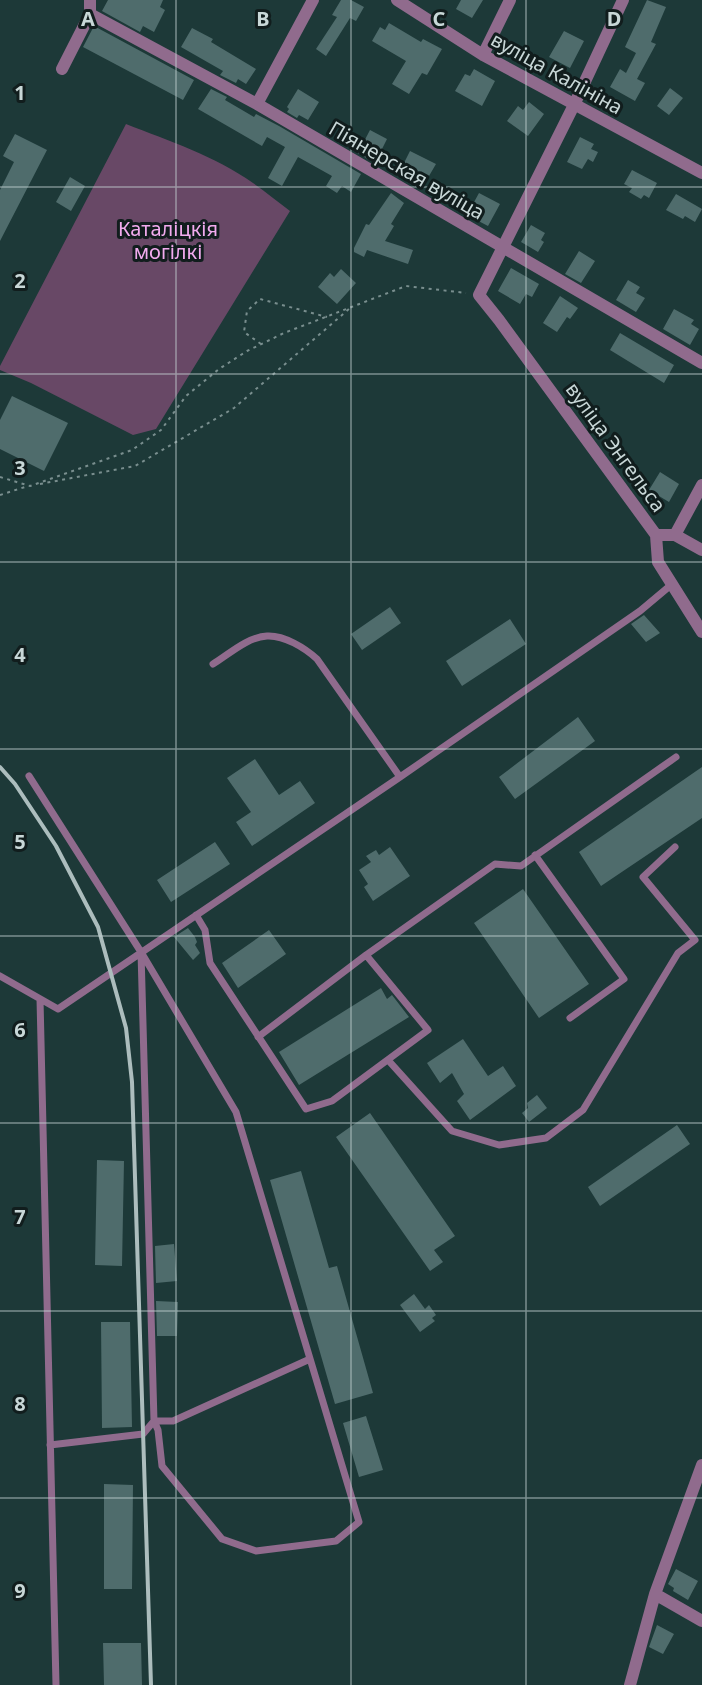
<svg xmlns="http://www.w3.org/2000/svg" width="702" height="1685" viewBox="0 0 702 1685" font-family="'Noto Sans',sans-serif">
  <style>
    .green { fill: #684866 }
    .building { fill: #4f6c6c }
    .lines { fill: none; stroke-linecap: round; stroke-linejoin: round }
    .path { stroke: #798e8e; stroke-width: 2; stroke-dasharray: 3 4.5; stroke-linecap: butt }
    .lane { stroke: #906b8d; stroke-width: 7 }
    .street { stroke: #906b8d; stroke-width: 12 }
    .rail { stroke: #acbdbd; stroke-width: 4 }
    .grid { fill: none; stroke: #c8d7d7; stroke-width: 1.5; stroke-opacity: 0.55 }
    .labels { text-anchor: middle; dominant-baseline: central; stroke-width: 6; stroke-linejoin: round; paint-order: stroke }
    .street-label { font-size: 20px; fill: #c8d7d7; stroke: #111d1d }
    .park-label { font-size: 20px; fill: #f2abee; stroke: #111d1d }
    .grid-label { font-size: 20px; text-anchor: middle; font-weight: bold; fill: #c8d7d7; stroke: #111d1d; stroke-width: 6; stroke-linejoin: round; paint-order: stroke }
  </style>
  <rect width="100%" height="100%" fill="#1d3938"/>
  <path class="green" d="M126,124C169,141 215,156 253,183C266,192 278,202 290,211L156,429L133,435L31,383L0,370V366Z"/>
  <path class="building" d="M108,0H163L160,7L165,10L154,32L143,26L140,32L102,11Z
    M341,0H351L364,7L356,21L350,18L326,56L316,49L337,17L332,15Z
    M461,0H483L472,18L456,9Z
    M647,0L666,7L651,42L656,44L637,79L645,83L635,101L610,87L620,69L626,73L636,53L625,47Z
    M389,23L421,42L423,39L442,49L427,75L422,73L409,94L392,84L406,61L372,41L380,27L385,30Z
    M94,26L194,80L183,100L83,47Z
    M192,28L213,39L211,42L256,69L246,84L238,79L236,83L220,75L223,71L181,47Z
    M564,31L584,41L570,68L549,57Z
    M474,69L495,81L482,106L455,91L465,74L470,76Z
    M670,88L683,98L669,115L657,106Z
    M211,89L227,97L225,100L254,117L256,114L279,126L361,174L351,192L342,186L337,193L326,186L332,176L298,157L282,186L268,178L285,147L267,137L262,146L198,109Z
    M298,89L319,102L308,120L299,115L297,118L287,112L289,109L287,107Z
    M529,102L544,114L528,136L507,121L518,106L523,110Z
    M370,130L387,139L376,161L370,158L369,160L358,153Z
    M15,134L47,150L0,241V190L14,162L3,156Z
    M580,137L594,144L591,149L598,152L593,162L588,159L582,169L567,162Z
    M410,151L436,164L429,176L423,173L418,183L399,173Z
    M632,170L657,183L649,198L644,195L641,199L629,192L632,188L624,184Z
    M70,177L85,186L71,211L56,202Z
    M391,193L404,203L391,224L394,226L385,241L413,250L408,264L367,250L364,257L354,252V248L366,224L369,225Z
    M479,193L500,204L488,226L467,215Z
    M676,194L702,209L695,222L685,216L683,219L666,210Z
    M531,225L545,233L541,240L544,242L538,252L521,242Z
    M579,251L595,261L581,283L565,274Z
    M511,268L539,284L532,297L526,294L520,304L498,291Z
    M341,269L356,283L337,304L318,287L330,273L334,277Z
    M628,280L640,287L636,293L645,298L636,312L616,300Z
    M560,296L578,308L570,319L567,317L557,332L543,323Z
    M674,309L694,320L691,324L699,329L690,345L663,329Z
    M620,333L674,365L664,383L610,350Z
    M12,396L68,423L44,471L0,449V420Z
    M660,472L679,484L669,502L649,490Z
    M390,607L401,623L362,650L351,634Z
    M644,615L660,633L646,642L631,624Z
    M510,619L526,644L462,686L446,661Z
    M578,717L595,741L515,799L499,777Z
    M255,759L279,795L300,781L315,803L252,846L236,822L251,812L227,778Z
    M702,767V818L601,886L579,852Z
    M215,842L230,864L171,902L157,880Z
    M390,847L410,876L373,901L364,887L368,884L359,870L371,862L366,856L376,850L379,855Z
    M523,889L589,984L539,1018L474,923Z
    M188,928L195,937L197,942L195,945L200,953L193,960L174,937Z
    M269,930L286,954L238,988L222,963Z
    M381,988L387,999L392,995L409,1017L299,1085L279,1052Z
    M463,1039L488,1076L503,1066L516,1086L470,1120L457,1101L464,1094L452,1073L440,1083L427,1063Z
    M537,1095L547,1108L529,1122L522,1113L528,1108L527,1103Z
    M370,1113L455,1236L434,1250L443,1262L430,1271L336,1137Z
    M677,1125L690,1144L600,1206L588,1187Z
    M97,1160L124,1161L122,1266L95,1265Z
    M301,1171L329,1268L337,1266L373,1393L335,1404L270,1180Z
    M174,1244L177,1281L156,1283L155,1246Z
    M414,1294L425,1309L429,1305L436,1315L432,1318L435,1321L420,1332L400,1305Z
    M156,1301L178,1302L177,1336H157Z
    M101,1322H130L132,1427L102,1428Z
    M366,1416L383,1470L359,1477L343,1423Z
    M104,1484L133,1485L132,1589H104Z
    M676,1569L698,1581L688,1600L673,1591L674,1588L668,1584Z
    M657,1625L674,1634L663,1654L649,1647Z
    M103,1643H141L142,1685H104Z"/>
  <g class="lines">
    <path class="path" d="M261,344L244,332L247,311L260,299L327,317
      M0,477L30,486L132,450L161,430L186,396L219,369L247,351L284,333L406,286L466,293
      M40,484L135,466L234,408L349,309
      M0,495L28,486"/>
    <path class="lane" d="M213,664C228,655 247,637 267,636C284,635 305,648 317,659L400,777L640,611L671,585
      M29,776L141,952L236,1112L359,1522L336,1541L256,1551L222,1539L162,1466L158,1430L154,1421L141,952
      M535,855L624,979L570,1018
      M196,915L205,930L210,963L306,1109L332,1101L428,1030L366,955L258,1037
      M366,955L495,864L521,866L676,757
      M0,976L58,1009L400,777
      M40,999L56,1685
      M388,1060L452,1131L499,1145L546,1138L583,1110L678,953L695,940L643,877L675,847
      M50,1445L143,1434L154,1421H173L310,1359"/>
    <path class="street" d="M397,0L483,55L702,173
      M623,0L574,105L479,295L499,320L656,535L658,562L702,632
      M90,14L257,104L702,363
      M483,55L510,0
      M62,69L90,14V0
      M257,104L313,0
      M656,535H675L702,550
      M675,535L702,485
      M655,1594L702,1621
      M630,1685L655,1594L702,1465"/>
    <path class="rail" d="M0,767L15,784L56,846L98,927L126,1028L132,1082L151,1685"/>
  </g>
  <path class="grid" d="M176,0V1685M351,0V1685M526,0V1685M0,187H702M0,374H702M0,562H702M0,749H702M0,936H702M0,1123H702M0,1311H702M0,1498H702"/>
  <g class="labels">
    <g class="street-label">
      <text transform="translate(557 73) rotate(29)">вуліца Калініна</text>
      <text transform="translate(407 170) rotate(30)">Піянерская вуліца</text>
      <text transform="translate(616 447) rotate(54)">вуліца Энгельса</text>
    </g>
    <g class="park-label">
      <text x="168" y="228">Каталіцкія<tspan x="168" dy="23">могілкі</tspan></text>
    </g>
  </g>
  <g class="grid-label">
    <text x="88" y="26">A</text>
    <text x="263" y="26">B</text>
    <text x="439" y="26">C</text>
    <text x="614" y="26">D</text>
    <text x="20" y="100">1</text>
    <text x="20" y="288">2</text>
    <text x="20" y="475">3</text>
    <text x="20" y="662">4</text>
    <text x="20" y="849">5</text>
    <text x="20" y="1037">6</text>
    <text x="20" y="1224">7</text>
    <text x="20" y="1411">8</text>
    <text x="20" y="1598">9</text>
  </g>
</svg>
